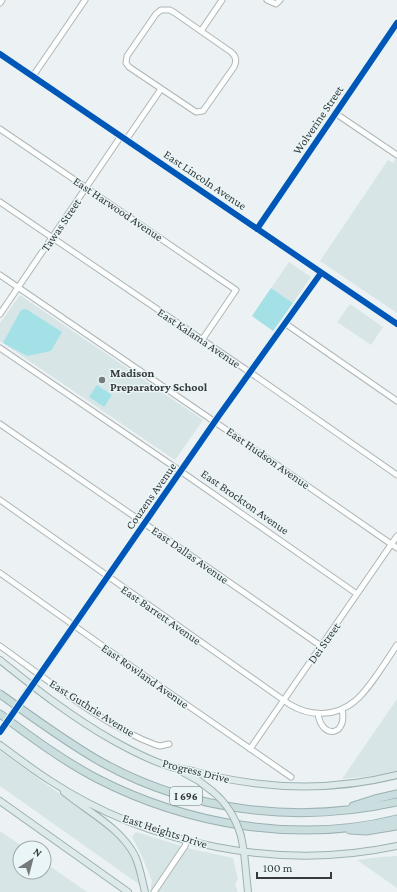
<svg xmlns="http://www.w3.org/2000/svg" width="397" height="892" viewBox="0 0 397 892" font-family="'Crimson Pro',serif">
  <style>
    .built { fill: #d7e5e6 }
    .green { fill: #a3e1e7 }
    .lines { fill: none; stroke-linecap: round; stroke-linejoin: round }
    .minor-casing { stroke: #b0b5b5; stroke-width: 7 }
    .major-casing { stroke: #9cb1b3; stroke-width: 8 }
    .highway-casing { stroke: #9cb1b3; stroke-width: 9 }
    .minor { stroke: #fcfdfd; stroke-width: 5 }
    .major { stroke: #deeaea; stroke-width: 6 }
    .highway { stroke: #cadddf; stroke-width: 7 }
    .minor-bridge-casing { stroke: #b0b5b5; stroke-width: 7; stroke-linecap: butt }
    .major-bridge-casing { stroke: #9cb1b3; stroke-width: 8; stroke-linecap: butt }
    .minor-bridge { stroke: #fcfdfd; stroke-width: 5 }
    .major-bridge { stroke: #deeaea; stroke-width: 6 }
    .cycleway-casing { stroke: #e9f5f6; stroke-width: 8 }
    .cycleway { stroke: #0057b8; stroke-width: 6 }
    .poi-dot { fill: #767a7b; stroke: #e9f5f6; stroke-width: 1.5 }
    .labels { text-anchor: middle; dominant-baseline: central; stroke-width: 3; stroke-linejoin: round; paint-order: stroke }
    .shield { fill: #e9f5f6; stroke: #6c7273; stroke-width: 1 }
    .shield-label { font-size: 11px; font-weight: bold; fill: #363a3b }
    .street-label { font-size: 12px; fill: #363a3b; stroke: #e9f5f6 }
    .poi-label { font-size: 12px; font-weight: bold; fill: #363a3b; stroke: #e9f5f6; text-anchor: start }
  </style>
  <rect width="100%" height="100%" fill="#ecf2f3"/>
  <path class="built" d="M397,157V313L320,261L388,160L393,163Z
    M289,262L311,277L293,303L271,288Z
    M20,295L203,420L175,460L0,341V323Z
    M350,304L383,327L371,345L337,322Z
    M397,699V771L381,775L342,779Z
    M0,751L109,829L118,838L132,858L138,873L140,885L0,786Z
    M0,831L25,848H20V872H44V862L87,892H0Z
    M136,832L191,849L233,858L238,879L235,884L238,892H150L152,881L140,852L132,837Z
    M397,856V888L357,860L380,857Z"/>
  <path class="green" d="M271,288L293,303L273,331L252,316Z
    M26,309L62,332L51,351L27,356L3,343L21,310Z
    M97,385L112,395L104,407L89,397Z"/>
  <g class="lines">
    <g class="minor-casing">
      <path id="minor" d="M267,0L276,4L280,0
        M0,3L2,0
        M161,10H170L175,13L231,52C236,56 237,61 234,67L203,111L196,112L193,110L129,67L126,63L127,56L156,14Z
        M201,31L222,0
        M0,54L397,324
        M33,76L85,0
        M335,113L397,155
        M0,129L236,290L202,340
        M126,140L161,89
        M0,202L251,373L397,475
        M257,229L397,23
        M0,275L215,422L397,548
        M0,314L121,136
        M286,324L397,401
        M0,348L189,477L357,594
        M0,424L151,528L321,646
        M0,500L289,704C310,717 336,717 355,701C369,690 386,661 397,645
        M0,573L138,671L291,777
        M0,646C48,680 102,725 156,745L160,746L169,744
        M27,692L40,675L218,417L321,273
        M318,714C322,740 348,736 342,709
        M250,749L397,536
        M154,892L185,846L187,840"/>
    </g>
    <g class="major-casing">
      <path id="major" d="M0,660C36,689 73,718 114,741C132,751 155,763 175,768C182,769 189,770 196,772C262,789 330,792 397,775
        M0,745C16,757 32,769 49,780C149,846 281,871 397,846
        M179,770L199,781L212,791
        M64,792C88,812 120,827 135,856C140,867 142,880 145,892
        M0,801L128,892
        M241,836L244,852L248,892"/>
    </g>
    <g class="highway-casing">
      <path id="highway" d="M0,694C34,718 67,743 103,763C192,812 299,824 397,802
        M0,714C31,737 62,760 96,778C187,825 297,844 397,819
        M353,806L375,799L397,794
        M350,830L366,831L397,826"/>
    </g>
    <use href="#minor" class="minor"/>
    <use href="#major" class="major"/>
    <use href="#highway" class="highway"/>
    <g class="minor-bridge-casing">
      <path id="minor-bridge" d="M2,729L27,692"/>
    </g>
    <g class="major-bridge-casing">
      <path id="major-bridge" d="M212,791C227,803 236,819 241,836"/>
    </g>
    <use href="#minor-bridge" class="minor-bridge"/>
    <use href="#major-bridge" class="major-bridge"/>
    <g class="cycleway-casing">
      <path id="cycleway" d="M0,54L397,324
        M257,229L397,23
        M0,732L218,417L321,273"/>
    </g>
    <use href="#cycleway" class="cycleway"/>
  </g>
  <circle class="poi-dot" cx="102" cy="380" r="4"/>
  <g class="labels">
    <rect class="shield" x="170" y="787" width="32" height="18" rx="3"/>
    <g class="shield-label">
      <text x="186" y="796">I 696</text>
    </g>
    <g class="street-label">
      <text transform="translate(318 120) rotate(-56)">Wolverine Street</text>
      <text transform="translate(205 180) rotate(34)">East Lincoln Avenue</text>
      <text transform="translate(118 209) rotate(34)">East Harwood Avenue</text>
      <text transform="translate(61 225) rotate(-56)">Tawas Street</text>
      <text transform="translate(199 338) rotate(34)">East Kalama Avenue</text>
      <text transform="translate(268 458) rotate(35)">East Hudson Avenue</text>
      <text transform="translate(151 496) rotate(-55)">Couzens Avenue</text>
      <text transform="translate(245 502) rotate(35)">East Brockton Avenue</text>
      <text transform="translate(190 555) rotate(35)">East Dallas Avenue</text>
      <text transform="translate(161 615) rotate(35)">East Barrett Avenue</text>
      <text transform="translate(324 643) rotate(-55)">Dei Street</text>
      <text transform="translate(145 676) rotate(35)">East Rowland Avenue</text>
      <text transform="translate(92 708) rotate(32)">East Guthrie Avenue</text>
      <text transform="translate(196 771) rotate(14)">Progress Drive</text>
      <text transform="translate(165 831) rotate(18)">East Heights Drive</text>
    </g>
    <g class="poi-label">
      <text x="110" y="373">Madison<tspan x="110" dy="14">Preparatory School</tspan></text>
    </g>
  </g>
  <g transform="translate(32 860) rotate(36)"><circle r="19" fill="#e9f5f6" stroke="#a1aaab"/>
  <path d="M0-3L7 15L0 10L-7 15Z" fill="#767a7b"/>
  <text y="-6" font-size="11" font-weight="bold" text-anchor="middle" fill="#363a3b">N</text>
  </g>
  <path d="M257 872v6h74v-6" fill="none" stroke="#363a3b" stroke-width="2"/>
  <text x="263" y="872" font-size="12" fill="#363a3b" stroke="#e9f5f6" stroke-width="3" paint-order="stroke">100 m</text>
</svg>
